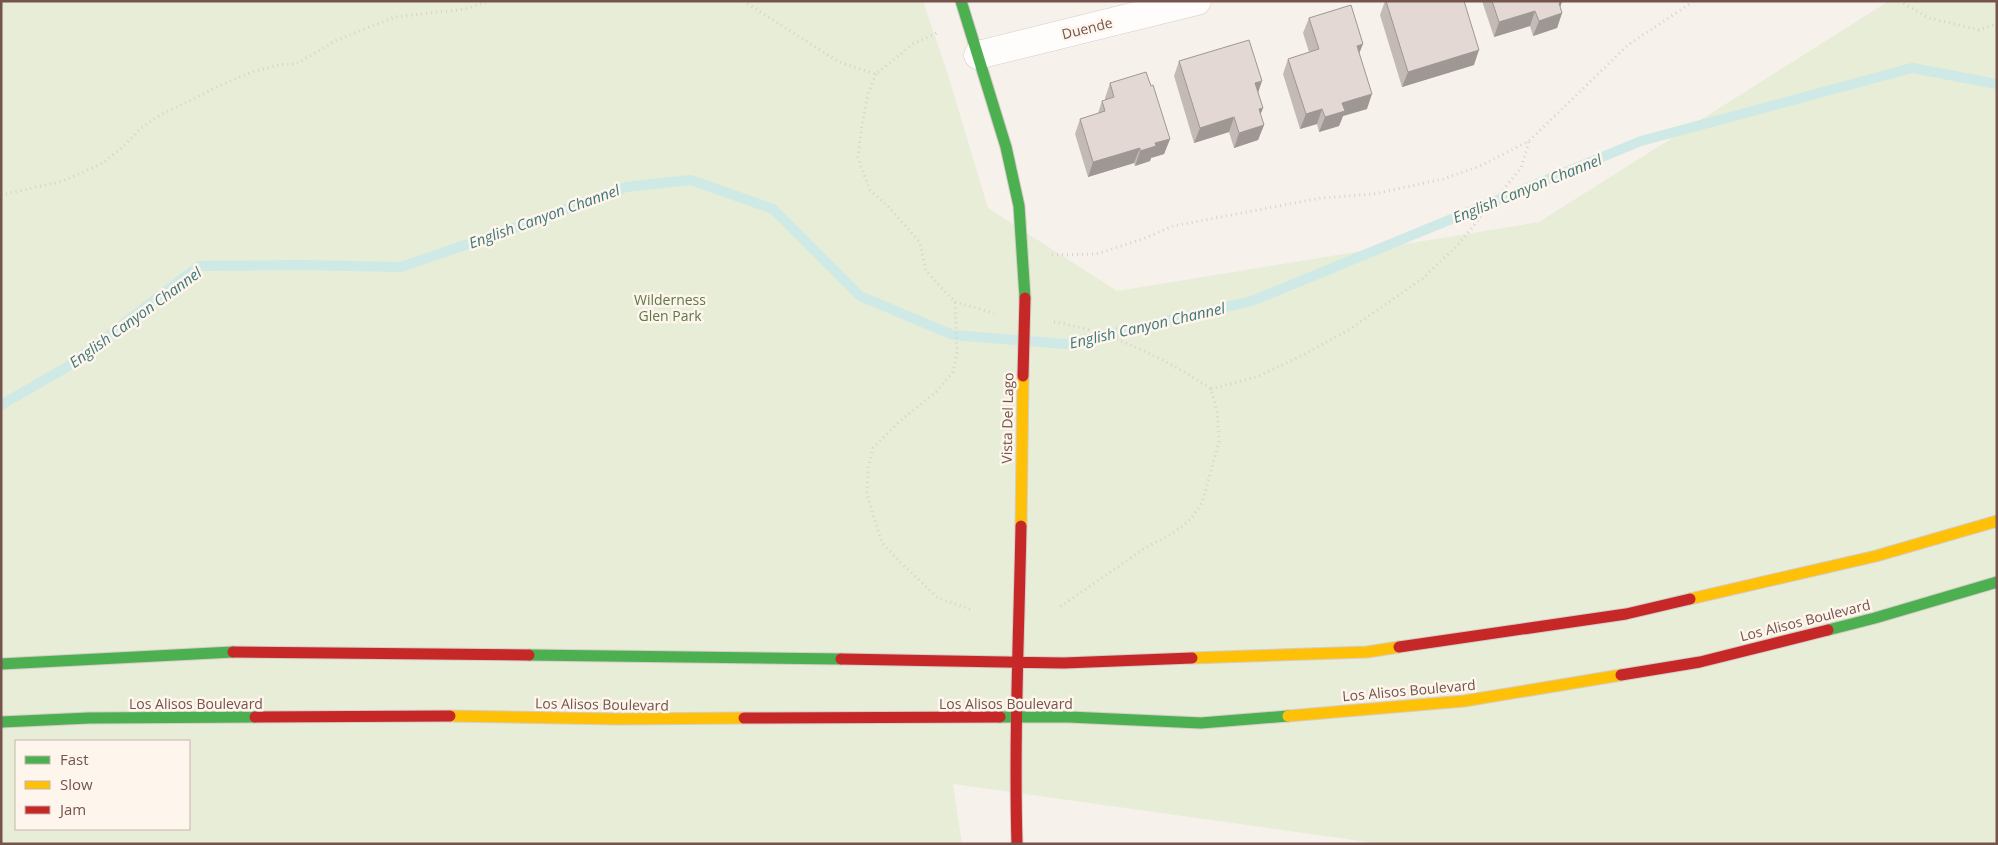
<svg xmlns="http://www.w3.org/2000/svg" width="1998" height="845" viewBox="0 0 1998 845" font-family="'Open Sans',sans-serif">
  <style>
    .green { fill: #e7edd7; fill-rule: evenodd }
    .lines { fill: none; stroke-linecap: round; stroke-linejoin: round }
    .stream { stroke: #cee9e6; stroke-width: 10 }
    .street-casing { stroke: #d6ccc8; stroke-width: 29 }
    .fast-casing { stroke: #d6ccc8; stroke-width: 13 }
    .slow-casing { stroke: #d6ccc8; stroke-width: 13 }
    .jam-casing { stroke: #d6ccc8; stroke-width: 13 }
    .path { stroke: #dad0ce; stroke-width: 3; stroke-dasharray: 1 4; stroke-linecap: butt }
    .street { stroke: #fefdfc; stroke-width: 28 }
    .fast { stroke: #4caf50; stroke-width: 11 }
    .slow { stroke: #ffc107; stroke-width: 11 }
    .jam { stroke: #c62828; stroke-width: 11 }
    .jam-bridge-casing { stroke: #d6ccc8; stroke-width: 13; stroke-linecap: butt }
    .jam-bridge { stroke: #c62828; stroke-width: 11 }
    .wall { fill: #c3bab6 }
    .shaded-wall { fill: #9f9794 }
    .building { fill: #e3d8d4; stroke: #9f9794 }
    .labels { text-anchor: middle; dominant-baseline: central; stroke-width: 5; stroke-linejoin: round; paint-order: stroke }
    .street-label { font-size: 14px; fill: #74544c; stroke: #fef5ed }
    .park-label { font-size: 14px; fill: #5d7944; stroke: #fef5ed }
    .water-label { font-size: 15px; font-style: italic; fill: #407879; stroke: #fef5ed }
  </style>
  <rect width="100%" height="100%" fill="#f7f1ec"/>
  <path class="green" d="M1,1H923L948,75L988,208L1117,291L1539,222L1889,1H1997V844H1382L953,784L962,844H1ZM16,741H189V829H16Z"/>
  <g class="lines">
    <path class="stream" d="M1,405L67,367L199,266L300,265L401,267L503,232L626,187L691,180L773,209L860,296L953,335L1065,344L1252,301L1641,141L1912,68L1997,84"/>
    <g class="street-casing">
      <path id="street" d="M978,55L1197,1"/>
    </g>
    <g class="fast-casing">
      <path id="fast" d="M961,1L1006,147L1019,206L1025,298
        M1828,630L1875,618L1997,582
        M529,655L841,659
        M1,664L233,652
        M1000,717H1069L1201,723L1288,716
        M1,722L89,718L255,717"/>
    </g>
    <g class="slow-casing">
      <path id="slow" d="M1021,526L1023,376
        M1690,599L1876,556L1997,521
        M1192,658L1367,652L1399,647
        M450,716L618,719L744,718
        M1288,716L1464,701L1621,675"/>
    </g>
    <g class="jam-casing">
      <path id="jam" d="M1399,647L1626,614L1690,599
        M233,652L529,655
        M841,659L1064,663L1192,658
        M1621,675L1700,662L1828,630
        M255,717L450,716
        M744,718L1000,717
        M1017,844C1014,738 1019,632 1021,526"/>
    </g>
    <path class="path" d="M743,1L839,62L876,74L913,44L939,32
      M1899,1L1929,18L1979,30L1997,24
      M876,74L868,94L862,124L858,157L862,169L870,190L889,207L920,243L926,271L955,302L957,352L953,372L937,391L899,422L873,448L868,469L867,495L882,543L901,563L938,598L973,610
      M1,195L63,181L103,163L124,146L141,128L157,117L225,83L255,71L278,65L296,64L337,40L395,17L465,9L489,1
      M1052,255L1096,254L1143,239L1173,226L1321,198L1374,194L1443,179L1480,166L1529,141L1628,45L1694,1
      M955,302L994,313
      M1054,322C1106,330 1169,360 1211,389L1217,410L1219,442L1202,503L1191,519L1172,534L1145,548L1060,607
      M1211,389L1259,376L1305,354L1350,329L1422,279L1457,246L1521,168L1529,141"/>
    <use href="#street" class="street"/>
    <use href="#fast" class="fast"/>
    <use href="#slow" class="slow"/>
    <use href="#jam" class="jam"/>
    <g class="jam-bridge-casing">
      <path id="jam-bridge" d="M1023,376L1025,298"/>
    </g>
    <use href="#jam-bridge" class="jam-bridge"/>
  </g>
  <path class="wall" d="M1385,1H1464L1474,65L1402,87L1380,15Z
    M1482,1H1562L1560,7L1562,13L1557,28L1533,36L1530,26L1494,37Z
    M1309,18L1359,54L1367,109L1343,116L1339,126L1319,132L1317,124L1300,129L1283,74L1288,59L1309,52L1303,33Z
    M1179,61L1258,92L1263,108L1260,115L1264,125L1258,140L1234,148L1229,132L1194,143L1174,76Z
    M1110,83L1170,139L1164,154L1151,158L1150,161L1135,166L1134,163L1088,177L1075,134L1080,119L1098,113L1102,101L1105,100V98Z"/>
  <path class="shaded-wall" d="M1562,2L1557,15L1562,13L1557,28L1533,36L1539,21L1559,3Z
    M1535,11L1530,26L1494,37L1499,22Z
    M1363,44L1357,59V46Z
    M1479,50L1474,65L1402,87L1408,72Z
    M1262,81L1257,96L1255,83Z
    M1372,94L1367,109L1343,116L1339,126L1319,132L1325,117L1342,103Z
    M1263,108L1257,123L1259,109Z
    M1322,109L1317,124L1300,129L1306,114Z
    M1234,117L1229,132L1194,143L1200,128Z
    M1264,125L1258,140L1234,148L1239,133Z
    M1170,139L1164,154L1151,158L1150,161L1135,166L1140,151L1155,143Z
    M1140,148L1134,163L1088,177L1093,162Z"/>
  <path class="building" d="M1386,1H1464L1479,50L1408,72Z
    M1492,1H1562V2L1559,3L1562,13L1539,21L1535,11L1499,22Z
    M1351,5L1363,44L1357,46L1372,94L1342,103L1345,111L1325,117L1322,109L1306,114L1288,59L1319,49L1309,18Z
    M1249,40L1262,81L1255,83L1263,108L1259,109L1264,125L1239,133L1234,117L1200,128L1179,61Z
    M1146,72L1151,86L1153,85L1170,139L1155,143L1156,146L1140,151V148L1093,162L1080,119L1105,111L1102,101L1114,97L1110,83Z"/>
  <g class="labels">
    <g class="street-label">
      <text transform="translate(1087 28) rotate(-14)">Duende</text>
      <text transform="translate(1007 418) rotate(-89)">Vista Del Lago</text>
      <text transform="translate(1805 620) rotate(-14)">Los Alisos Boulevard</text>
      <text transform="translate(1409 690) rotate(-5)">Los Alisos Boulevard</text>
      <text x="196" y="703">Los Alisos Boulevard</text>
      <text x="1006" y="703">Los Alisos Boulevard</text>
      <text transform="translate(602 704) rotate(1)">Los Alisos Boulevard</text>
    </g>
    <g class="park-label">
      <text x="670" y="299">Wilderness<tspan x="670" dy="16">Glen Park</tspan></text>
    </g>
    <g class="water-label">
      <text transform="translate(1527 188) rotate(-22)">English Canyon Channel</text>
      <text transform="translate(544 216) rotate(-20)">English Canyon Channel</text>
      <text transform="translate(135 317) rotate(-36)">English Canyon Channel</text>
      <text transform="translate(1147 325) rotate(-13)">English Canyon Channel</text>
    </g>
  </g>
  <rect width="1998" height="845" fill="none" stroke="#74544c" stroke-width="5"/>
  <rect x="15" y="740" width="175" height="90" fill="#fef5ed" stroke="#c7b5ad"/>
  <rect x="25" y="756" width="25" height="8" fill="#4caf50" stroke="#c7b5ad"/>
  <text x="60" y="765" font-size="15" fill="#74544c">Fast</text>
  <rect x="25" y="781" width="25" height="8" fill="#ffc107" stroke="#c7b5ad"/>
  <text x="60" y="790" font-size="15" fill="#74544c">Slow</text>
  <rect x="25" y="806" width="25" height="8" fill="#c62828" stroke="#c7b5ad"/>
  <text x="60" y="815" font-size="15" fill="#74544c">Jam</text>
</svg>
